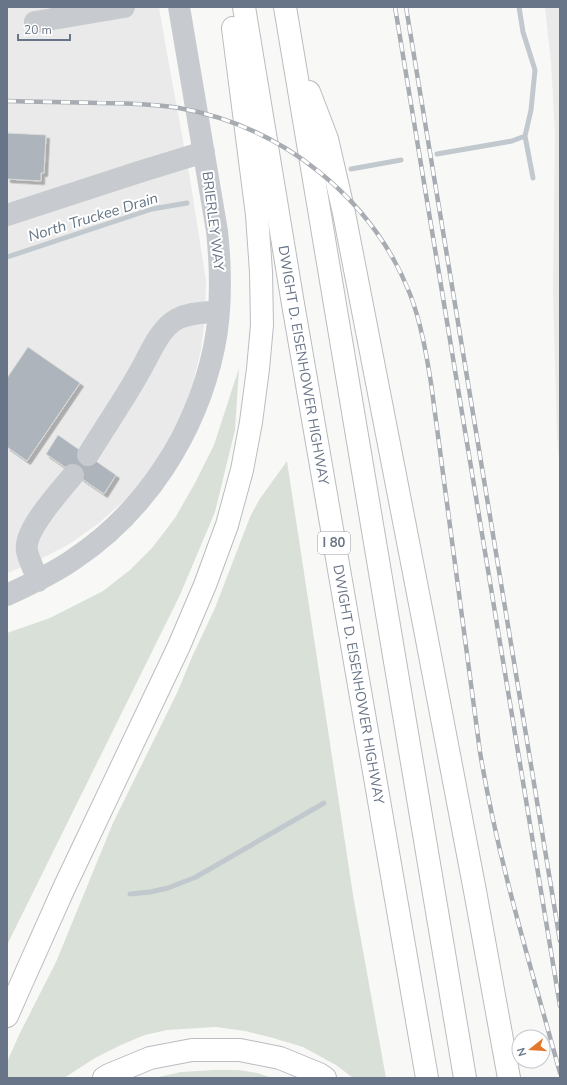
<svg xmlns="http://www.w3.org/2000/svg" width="567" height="1085" viewBox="0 0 567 1085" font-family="'Nunito Sans',sans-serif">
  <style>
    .built { fill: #e9eae9 }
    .green { fill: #d9e0d7 }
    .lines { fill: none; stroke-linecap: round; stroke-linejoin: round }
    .stream { stroke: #c1c9cf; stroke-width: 5 }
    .building { fill: #adb4bb; stroke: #dadbd9; filter: url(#shadow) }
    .highway-casing { stroke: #babcc0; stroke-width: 24 }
    .minor { stroke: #c7cace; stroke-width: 22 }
    .highway { stroke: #fff; stroke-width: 22 }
    .rail-casing { stroke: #a7acb3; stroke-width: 4.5 }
    .rail { stroke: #fff; stroke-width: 3; stroke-dasharray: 9; stroke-linecap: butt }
    .labels { text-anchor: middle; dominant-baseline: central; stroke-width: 4; stroke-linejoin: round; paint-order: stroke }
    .shield { fill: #fff; stroke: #959eab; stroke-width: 1 }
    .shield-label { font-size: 13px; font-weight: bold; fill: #687487 }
    .street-label { font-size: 14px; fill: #687487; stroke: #fff }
    .water-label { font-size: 15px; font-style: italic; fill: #637483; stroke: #fff }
  </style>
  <defs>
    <filter id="shadow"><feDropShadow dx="3.5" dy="3.5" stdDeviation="0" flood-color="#0004"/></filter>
  </defs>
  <rect width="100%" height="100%" fill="#f8f9f6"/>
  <path class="built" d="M7,7H159L166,48L190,179L206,280L205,318L201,350L189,399L170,436L150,472L126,499L99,523L71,543L37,561L7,573Z
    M545,7H560V473L557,434L553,291L555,132L551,62Z"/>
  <path class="green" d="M239,368L235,430L215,512L180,595L7,945V633L50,618L103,591L130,570L152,548L175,518L195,483L214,445Z
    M287,461L354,901L386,1078H353L336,1065L303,1047L273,1038L245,1031L216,1027L167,1030L145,1035L121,1045L95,1058L64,1078H7V1062L19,1035L56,962L113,823L177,693L192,657L215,608L250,517L259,500Z
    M213,1070H238L257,1073L273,1078H154L181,1072Z"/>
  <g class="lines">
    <path class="stream" d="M519,7L523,32L535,70L531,110L525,136L533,178
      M437,154L512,141L525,136
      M351,169L401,160
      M7,257L152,209L187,203
      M130,894L150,892L168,888L196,877L324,803"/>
  </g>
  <path class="building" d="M7,133L46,135L44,173H41V181L7,179Z
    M28,347L80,383L27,461L7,447V378Z
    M58,435L116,475L104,494L46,454Z"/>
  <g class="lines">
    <g class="highway-casing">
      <g id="highway">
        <path id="s1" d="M244,7L292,298L427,1078"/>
        <path d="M285,7L465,1078"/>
        <path d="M309,92L327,139L344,213L424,624L475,891L509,1078"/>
        <path d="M7,1016L18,991L64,888L179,646L205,585L227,525L242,470L251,422L258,369L262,325L261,272L257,215L233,28"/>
        <path d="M104,1078L109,1075L150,1058L192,1050H240L280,1058L319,1074L325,1078"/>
      </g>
    </g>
    <path class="minor" d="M35,22L124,7
      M7,215L139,172L204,152
      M88,455C105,427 124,400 140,371C150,354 159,329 177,319C190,312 205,313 219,311
      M38,581C35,571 29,561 27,551C23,530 60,492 73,475
      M7,595C30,584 53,574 74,559C146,511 196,433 214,348C222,309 221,269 217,231L179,7"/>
    <use href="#highway" class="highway"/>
    <g class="rail-casing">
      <path id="rail" d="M395,7L560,1006
        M406,7L560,941
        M7,101C37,102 68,102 98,103C125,103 152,104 179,108C282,126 372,198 410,294C421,323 426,352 431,383L480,752C498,861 531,967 560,1073"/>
    </g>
    <use href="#rail" class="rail"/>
  </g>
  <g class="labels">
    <rect class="shield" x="318" y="532" width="32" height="22" rx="3"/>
    <g class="shield-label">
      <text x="334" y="543">I 80</text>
    </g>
    <g class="street-label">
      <text transform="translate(213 221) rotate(83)">BRIERLEY WAY</text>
      <text stroke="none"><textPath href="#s1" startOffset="363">DWIGHT D. EISENHOWER HIGHWAY</textPath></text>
      <text stroke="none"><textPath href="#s1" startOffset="687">DWIGHT D. EISENHOWER HIGHWAY</textPath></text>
    </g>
    <g class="water-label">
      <text transform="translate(93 217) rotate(-17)">North Truckee Drain</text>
    </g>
  </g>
  <rect width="567" height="1085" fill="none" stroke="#687487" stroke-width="16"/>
  <g transform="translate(531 1049) rotate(253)"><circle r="19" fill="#ffffff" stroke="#c3c7cf"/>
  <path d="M0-3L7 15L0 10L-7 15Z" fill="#e3782c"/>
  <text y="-6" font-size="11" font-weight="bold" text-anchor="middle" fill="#687487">N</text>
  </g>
  <path d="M18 34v6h52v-6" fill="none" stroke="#687487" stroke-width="2"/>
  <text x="24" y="34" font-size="12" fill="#687487" stroke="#ffffff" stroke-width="3" paint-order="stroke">20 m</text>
</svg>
